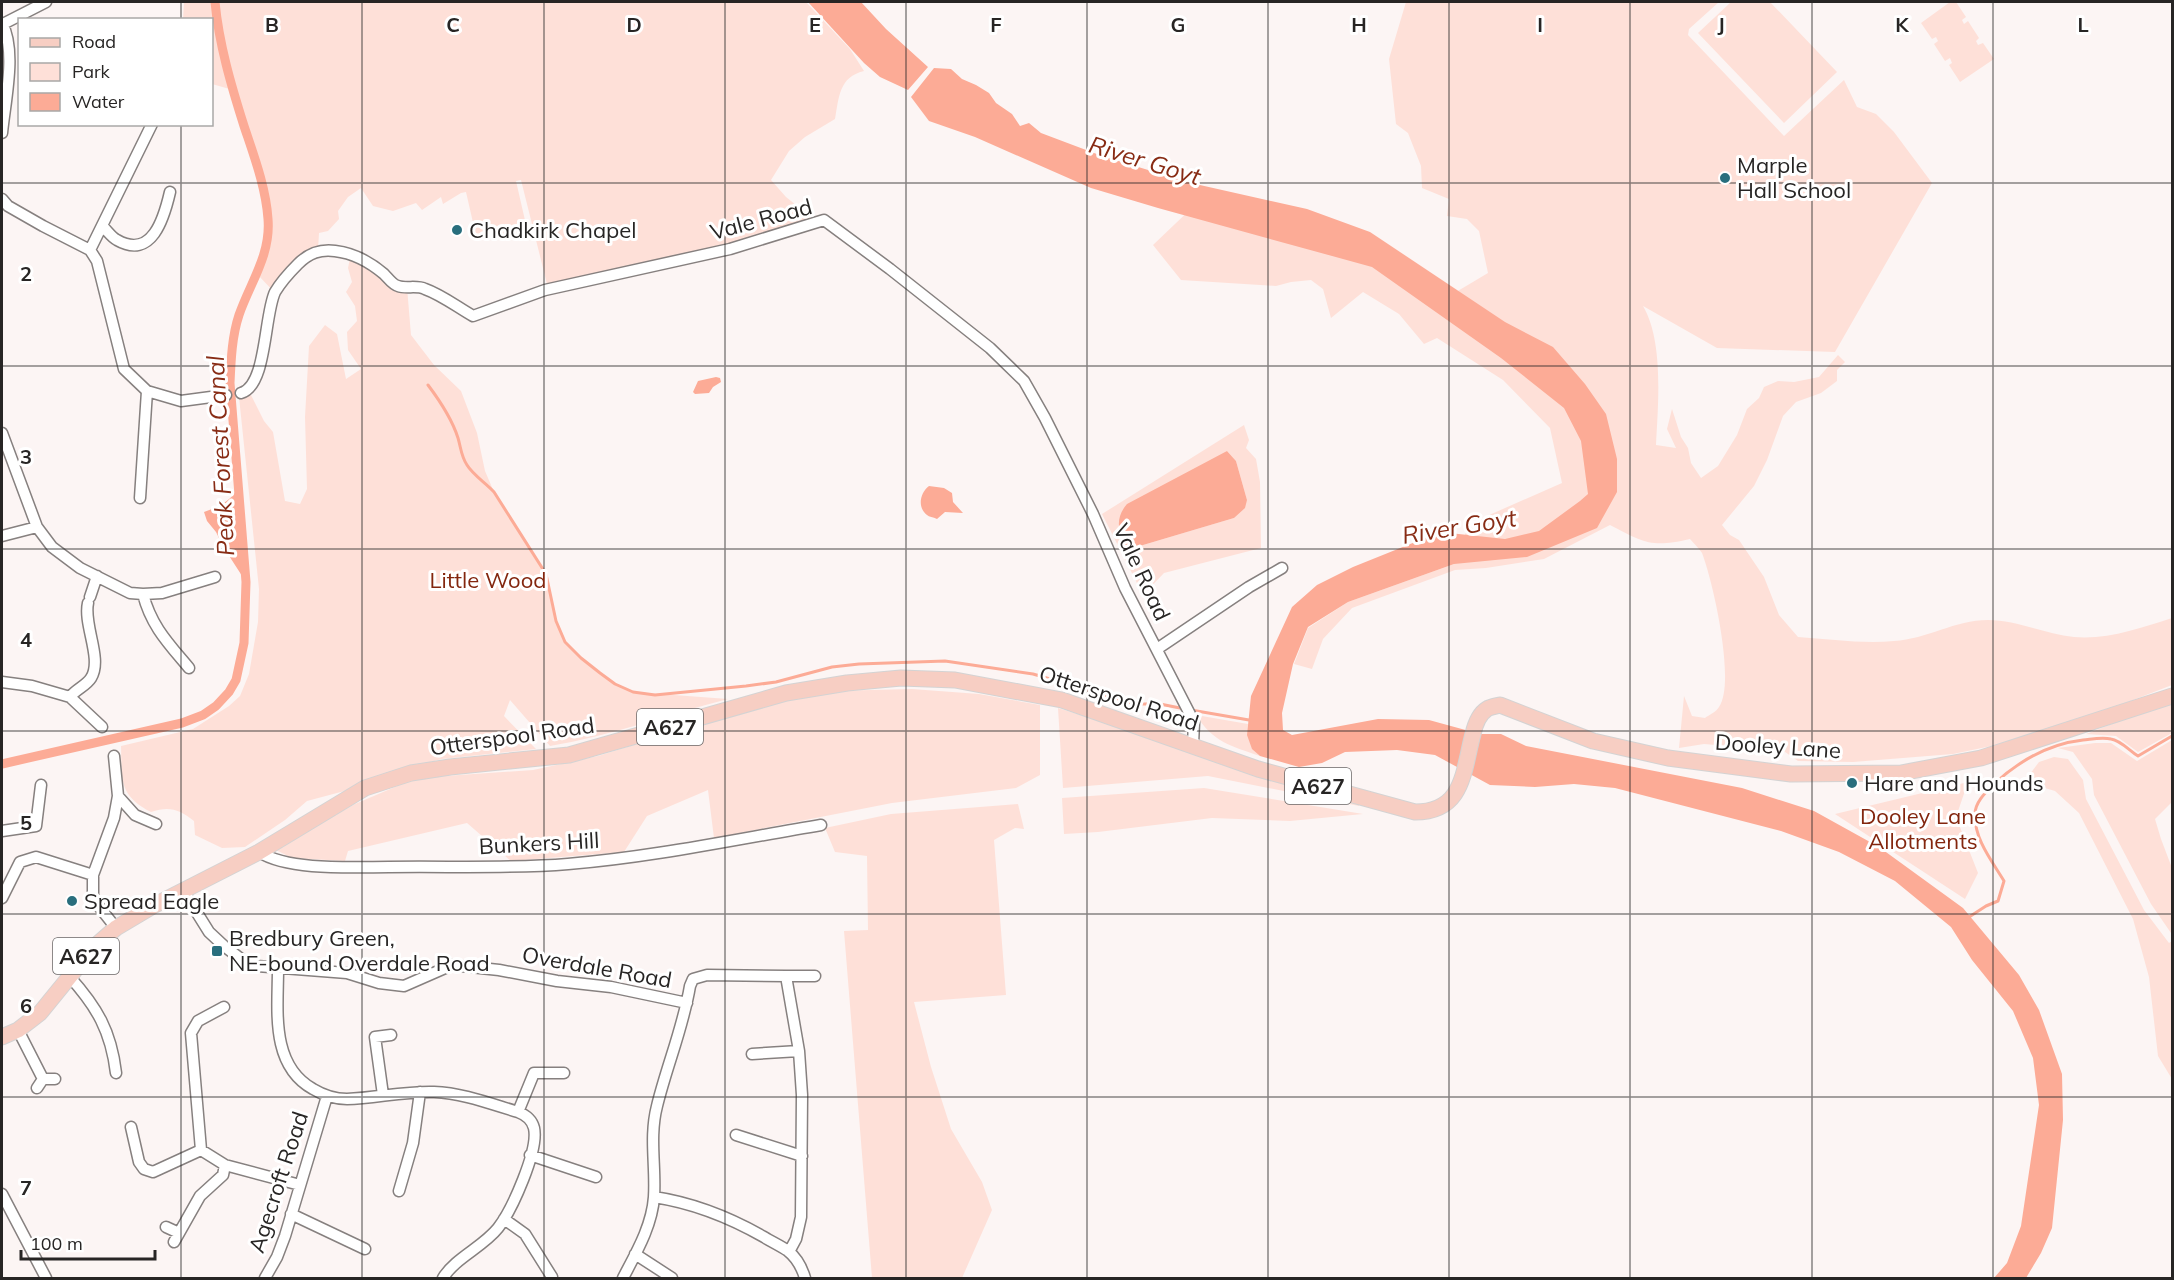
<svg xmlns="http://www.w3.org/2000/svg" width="2174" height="1280" viewBox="0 0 2174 1280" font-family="Mulish,sans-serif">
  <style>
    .green { fill: #fee0d8; fill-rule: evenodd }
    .water { fill: #fcab96 }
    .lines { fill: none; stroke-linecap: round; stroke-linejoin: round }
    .stream { stroke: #fcab96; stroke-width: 3 }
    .canal { stroke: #fcab96; stroke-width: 9 }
    .minor-casing { stroke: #86807f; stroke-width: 13 }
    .primary-casing { stroke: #d4d3d3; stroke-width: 17 }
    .minor { stroke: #fff; stroke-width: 10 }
    .primary { stroke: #f7cec3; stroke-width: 15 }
    .grid { fill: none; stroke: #272524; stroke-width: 1.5; stroke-opacity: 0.55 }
    .poi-dot { fill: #296e7d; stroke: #fff; stroke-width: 2 }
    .labels { text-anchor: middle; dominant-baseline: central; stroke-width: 6; stroke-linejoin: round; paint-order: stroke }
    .shield { fill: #fff; stroke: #686666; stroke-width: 1.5 }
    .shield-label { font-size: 21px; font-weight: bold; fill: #272524 }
    .poi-label { font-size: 22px; fill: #272524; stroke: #fff; text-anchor: start }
    .street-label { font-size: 22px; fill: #272524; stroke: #fff }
    .park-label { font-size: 22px; fill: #83260e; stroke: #fff }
    .water-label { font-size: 24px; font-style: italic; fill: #882c15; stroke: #fff }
    .grid-label { font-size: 20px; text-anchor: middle; font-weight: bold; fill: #272524; stroke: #fff; stroke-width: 6; stroke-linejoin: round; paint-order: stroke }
  </style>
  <rect width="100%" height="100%" fill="#fcf5f4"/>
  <path class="green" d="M184,2H806L850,49L864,71C839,77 839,97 835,119L805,137L789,151L771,180L786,197L811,217V219L707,251L547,284L521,180L516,181L527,229L477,240L466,192L461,193L443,204L441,197L422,210L416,203L393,211L373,206L361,188L348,197L338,211L339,219L328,231L319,233L318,250L275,293L258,275C263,258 269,239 268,220C267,182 245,127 233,90L212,84V20H183Z
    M1406,2H1719L1689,29L1688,35L1784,136L1844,80L1857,107L1876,114L1894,132L1932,183L1835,352L1717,348L1643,306C1664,342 1658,404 1656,445L1676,448L1667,429L1672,409L1681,437L1688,448L1691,463L1701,478L1718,466L1737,435L1747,409L1759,398L1764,387L1778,381L1794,382L1819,377L1838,355L1845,362L1837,370V381L1821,393L1796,402L1783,416L1767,460L1754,486L1722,525L1730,535L1739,540L1764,577L1779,615L1798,637C1829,639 1863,644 1894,641C1927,639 1955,620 1988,620C2017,620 2045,634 2074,637C2107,640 2141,628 2172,618V685L2084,719L2006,743L1953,754L1853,762L1798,761L1775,745L1751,741L1727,746L1704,744L1679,748L1684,696L1692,716L1705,718C1709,715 1716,712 1719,707C1736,683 1713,581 1702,553C1699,548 1694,544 1690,539C1651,548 1645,543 1610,525L1544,559L1486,568L1455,570L1352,608L1323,639L1312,669L1294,664L1308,628L1348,602L1454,564L1458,548L1471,523L1562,483L1550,428L1503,380L1437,338L1424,344L1399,314L1363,292L1331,318L1323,289L1311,280L1291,282L1276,286L1181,280L1153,245L1198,202L1256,213L1446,298L1488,273L1479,231L1467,219L1447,216L1449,199L1422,188L1421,166L1408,133L1396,124L1389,59Z
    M1731,2H1770L1837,72L1784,123L1698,33Z
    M1950,2H1956L1966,17L1962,20L1964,24L1968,21L1979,38L1976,41L1978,45L1983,43L1994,59L1960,82L1949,65L1952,63L1950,58L1945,61L1934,44L1938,41L1936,37L1932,39L1921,23Z
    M351,254L407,287L411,335L434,365L461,391L477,433L485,471L494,492L546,574L556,621L565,642L581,658L600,673L615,684L633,692L728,699C668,714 611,736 550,746L510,700L504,716L536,749L442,759L391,772L352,789L307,801L285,820L245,847L222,848L195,835L194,821C179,809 169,806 151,812C118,795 122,779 121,746L193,729L229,706L240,696L249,674L258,622L259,589L239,397L250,393L264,421L273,432L285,501L300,504L307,489L305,417L309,346L325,325L337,334L346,379L361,369L348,350L347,332L357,321L355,306L346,292L352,282L348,268Z
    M1244,425L1249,440L1246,448L1256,459L1260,482L1261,548L1164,573L1143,595L1102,514ZM1227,451L1236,461L1247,500L1234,518L1133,548L1125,546Z
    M912,689L979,694L1040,705V775L1016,788L892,803L714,838L708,790L647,816L624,852L511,861L467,823L348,851L345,861L292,858L274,849L355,804L416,778L533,770L598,756L775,701L831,691Z
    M2172,701V733L2138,752L2116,736L2086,734Z
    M1058,708L1358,802L1359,806L1208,776L1063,788Z
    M1196,715L1248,724C1247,738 1250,746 1260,756C1231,746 1213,742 1196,715Z
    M2172,740V802L2155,819L2161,839L2172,868V932L2171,933L2151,904L2094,795L2092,779L2073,752L2058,748L2095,743H2111L2137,761Z
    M2054,757L2068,759L2083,780L2086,799L2144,910L2169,943L2172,941V1079L2158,1056L2149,977L2133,919L2079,813L2055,791L2024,782L2039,762Z
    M1968,782L1956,817L1978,873L1965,899L1835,814Z
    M1204,788L1363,814L1290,821L1212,818L1098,832L1064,834L1062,798Z
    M1018,804L1024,829L1015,828L994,840L1006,995L914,1002L931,1067L951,1129L982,1182L992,1210L962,1278H872L844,931L868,930L867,856L835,852L825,828L891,814Z"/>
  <path class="water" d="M808,2H861L886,29L928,67L908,90L880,77L864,63Z
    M934,68L951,69L962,79L976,85L989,93L996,103L1012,114L1020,126L1029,123L1041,133L1102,156L1191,183L1307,209L1370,232L1505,322L1553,347L1585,384L1606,414L1617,459V492L1597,528L1527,557L1454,564L1348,602L1308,627L1293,664L1282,713L1283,730L1292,735L1378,719L1429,720L1480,734H1501L1526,746L1742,788L1814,811L1879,847L1963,908L2019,975L2039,1010L2062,1074L2063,1120L2052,1228L2041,1253L2026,1278H1994L2007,1263L2021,1226L2039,1105L2033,1058L2013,1011L1972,960L1951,927L1895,881L1839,852L1781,831L1615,788L1574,784L1535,787L1490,785L1435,755L1397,750L1345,752L1322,763L1299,767L1260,756L1252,749L1247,735L1251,696L1292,607L1317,585L1353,567L1440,532L1505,539L1539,531L1580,501L1588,494L1581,441L1564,408L1501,358L1372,267L1158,208L1091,188L975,137L929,121L911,97Z
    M716,377L720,378L721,382L713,387L709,393L695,394L693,392L698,381Z
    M1227,451L1236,461L1247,500L1245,508L1234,518L1133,548L1125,546C1118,530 1115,518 1127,504Z
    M929,486L944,488L952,493L953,502L963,513L945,512L937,519C933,517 929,517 927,515C917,507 920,493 929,486Z
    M239,487L246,582L224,548L216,532L207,521L204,512C220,506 230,502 239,487Z"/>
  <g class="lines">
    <path class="stream" d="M428,385C440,401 452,419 458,438C461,448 461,456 467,465C473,475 486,483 494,492L546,574L556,621L565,642L581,658L600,673L615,684L633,692L655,695L746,686L776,682L832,667L859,664L945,661L1033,674L1136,704H1160L1185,709
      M1191,710L1249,720
      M1966,919L1986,906L1998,901L2004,881C1992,861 1974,839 1975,814C1975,802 1986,792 1994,784C2020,760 2048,744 2083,740C2093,739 2102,737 2111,739C2120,740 2130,751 2138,756L2172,736"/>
    <path class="canal" d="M2,764L182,723L203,715L216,706L229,692L236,680L244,643L246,582L230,383C231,360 232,336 239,315C250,283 271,255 268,219C266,188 254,156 244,126C231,85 219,44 215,2"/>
    <g class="minor-casing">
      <path id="minor" d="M2,23C17,51 5,101 2,133
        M3,24L46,2
        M2,199L8,206L43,226L90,250L97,261L124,369L147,391L181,401L226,395
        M102,226C107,230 111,237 117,240C152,260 164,218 170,192
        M90,250L152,124
        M241,393C267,386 264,315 275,292C281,282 290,272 298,264C309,253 320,249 335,251C353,253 371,263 384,274C388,278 393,285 398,286C406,289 417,285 425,289C442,295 457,307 473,316L545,290L730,249L824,220L890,269L990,348L1024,381L1045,418L1093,514L1125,588L1194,722L1193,745
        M2,433L37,527L52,547L80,568L130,593L143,594L162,593L215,577
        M140,498L147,391
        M2,536L37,527
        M143,594C151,626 169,644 189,668
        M90,597L97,576
        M1157,649L1249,587L1282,568
        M2,682L32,686L70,697L102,727
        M70,697C76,689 86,686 91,678C103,659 83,625 88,603
        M114,756L118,796L114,818L93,875V899L116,928
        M118,796L135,815L156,824
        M2,831L36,826L41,785
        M259,852C289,871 354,867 389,867C448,866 509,869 568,864C653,857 737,839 821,825
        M184,892L209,932L224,946L241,959L257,966L347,973L379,983L404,986L452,965L499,970L557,981L611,987L687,1003
        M2,898L20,862L36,857L93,875
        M278,969C278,1010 270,1065 313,1089C323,1095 335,1099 347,1099C376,1098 405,1091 434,1092C463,1093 491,1104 518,1112C526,1115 532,1120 534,1128C539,1150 512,1210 498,1228C483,1247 455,1258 443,1278
        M69,976C97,1007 111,1031 116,1073
        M786,976H815
        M224,1007L198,1021L191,1033L201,1150L225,1165L300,1185
        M18,1030L43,1079
        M752,1054L799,1051
        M37,1088L43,1079H55
        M383,1095L375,1037L391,1035
        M518,1112L534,1073H564
        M131,1127L139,1162L144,1169L153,1172L201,1150
        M736,1135L802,1156
        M530,1155L596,1177
        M399,1191L413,1143L420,1092
        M2,1194L46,1278
        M654,1197C694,1203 729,1217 764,1237C772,1242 781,1246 788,1251C797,1258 802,1268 805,1278
        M291,1214L365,1249
        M504,1219L525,1234L552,1277
        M166,1227L179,1233
        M174,1242L200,1196L223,1175L225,1165
        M635,1254L672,1278
        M265,1278L277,1257L285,1236L327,1096
        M623,1278C636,1253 652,1226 654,1197C656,1166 649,1137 657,1106C667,1065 683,1028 690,986L693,979L707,975L786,976L799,1051L802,1095L801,1217L796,1239L789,1252"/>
    </g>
    <g class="primary-casing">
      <path id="primary" d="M2,1037L18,1030L40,1013L93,948L116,928L153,906L259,852L365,788L411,773L450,767L569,755L786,693L847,683L901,678L955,680L1062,700L1258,769L1415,812C1464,812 1463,771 1473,734C1475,725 1479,714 1487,709C1490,707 1496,706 1500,705L1593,741L1668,758L1791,774L1901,773L1981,758L2172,696"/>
    </g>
    <use href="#minor" class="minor"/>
    <use href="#primary" class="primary"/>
  </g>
  <path class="grid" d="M181,2V20M362,2V1278M544,2V1278M725,2V1278M906,2V1278M1087,2V1278M1268,2V1278M1449,2V1278M1630,2V1278M1812,2V1278M1993,2V1278M181,124V1278M2,183H2172M2,366H2172M2,549H2172M2,731H2172M2,914H2172M2,1097H2172"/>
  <g class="poi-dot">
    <circle cx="1725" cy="178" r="6"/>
    <circle cx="457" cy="230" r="6"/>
    <circle cx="1852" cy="783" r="6"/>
    <circle cx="72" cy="901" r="6"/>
    <rect x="211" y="945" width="12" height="12" rx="3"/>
  </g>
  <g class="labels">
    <g class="shield">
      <rect x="637" y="709" width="66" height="36" rx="4.5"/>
      <rect x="1285" y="768" width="66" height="36" rx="4.5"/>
      <rect x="53" y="938" width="66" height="36" rx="4.5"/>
    </g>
    <g class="shield-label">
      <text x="670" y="727">A627</text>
      <text x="1318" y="786">A627</text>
      <text x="86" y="956">A627</text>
    </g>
    <g class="poi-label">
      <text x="1737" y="165">Marple<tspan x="1737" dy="25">Hall School</tspan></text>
      <text x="469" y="230">Chadkirk Chapel</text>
      <text x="1864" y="783">Hare and Hounds</text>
      <text x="84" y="901">Spread Eagle</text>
      <text x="229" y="938">Bredbury Green,<tspan x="229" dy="25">NE-bound Overdale Road</tspan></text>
    </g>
    <g class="street-label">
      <text transform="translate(761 219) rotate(-15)">Vale Road</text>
      <text transform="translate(1142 572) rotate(65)">Vale Road</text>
      <text transform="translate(1119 698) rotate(18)">Otterspool Road</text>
      <text transform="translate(512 736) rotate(-8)">Otterspool Road</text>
      <text transform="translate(1778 746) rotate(4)">Dooley Lane</text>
      <text transform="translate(539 843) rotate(-3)">Bunkers Hill</text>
      <text transform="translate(597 967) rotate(10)">Overdale Road</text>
      <text transform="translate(278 1182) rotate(-72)">Agecroft Road</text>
    </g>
    <g class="park-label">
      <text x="488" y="580">Little Wood</text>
      <text x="1923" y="816">Dooley Lane<tspan x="1923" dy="25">Allotments</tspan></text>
    </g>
    <g class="water-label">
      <text transform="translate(1145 160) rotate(17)">River Goyt</text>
      <text transform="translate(220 456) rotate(-93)">Peak Forest Canal</text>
      <text transform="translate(1459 526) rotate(-9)">River Goyt</text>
    </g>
  </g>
  <g class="grid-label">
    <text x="272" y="32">B</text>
    <text x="453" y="32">C</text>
    <text x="634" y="32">D</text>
    <text x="815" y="32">E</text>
    <text x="996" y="32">F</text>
    <text x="1178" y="32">G</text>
    <text x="1359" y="32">H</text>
    <text x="1540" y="32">I</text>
    <text x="1721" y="32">J</text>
    <text x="1902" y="32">K</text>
    <text x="2083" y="32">L</text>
    <text x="26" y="281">2</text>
    <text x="26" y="464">3</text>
    <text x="26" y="647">4</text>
    <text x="26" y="830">5</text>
    <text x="26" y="1013">6</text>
    <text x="26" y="1195">7</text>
  </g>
  <rect width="2174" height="1280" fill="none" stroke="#272524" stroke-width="6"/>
  <rect x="18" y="18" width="195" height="108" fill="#ffffff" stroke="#a9a8a7" stroke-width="1.5"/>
  <rect x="30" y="38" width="30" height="9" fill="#f7cec3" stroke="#a9a8a7" stroke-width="1.5"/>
  <text x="72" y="48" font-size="18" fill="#272524">Road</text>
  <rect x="30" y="63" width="30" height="18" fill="#fee0d8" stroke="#a9a8a7" stroke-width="1.5"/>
  <text x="72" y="78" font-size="18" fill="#272524">Park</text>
  <rect x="30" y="93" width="30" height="18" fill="#fcab96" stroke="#a9a8a7" stroke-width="1.5"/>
  <text x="72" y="108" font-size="18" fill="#272524">Water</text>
  <path d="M21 1250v9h134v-9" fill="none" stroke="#272524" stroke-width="3"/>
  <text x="30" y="1250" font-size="18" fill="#272524" stroke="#ffffff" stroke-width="4.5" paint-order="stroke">100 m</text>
</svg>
